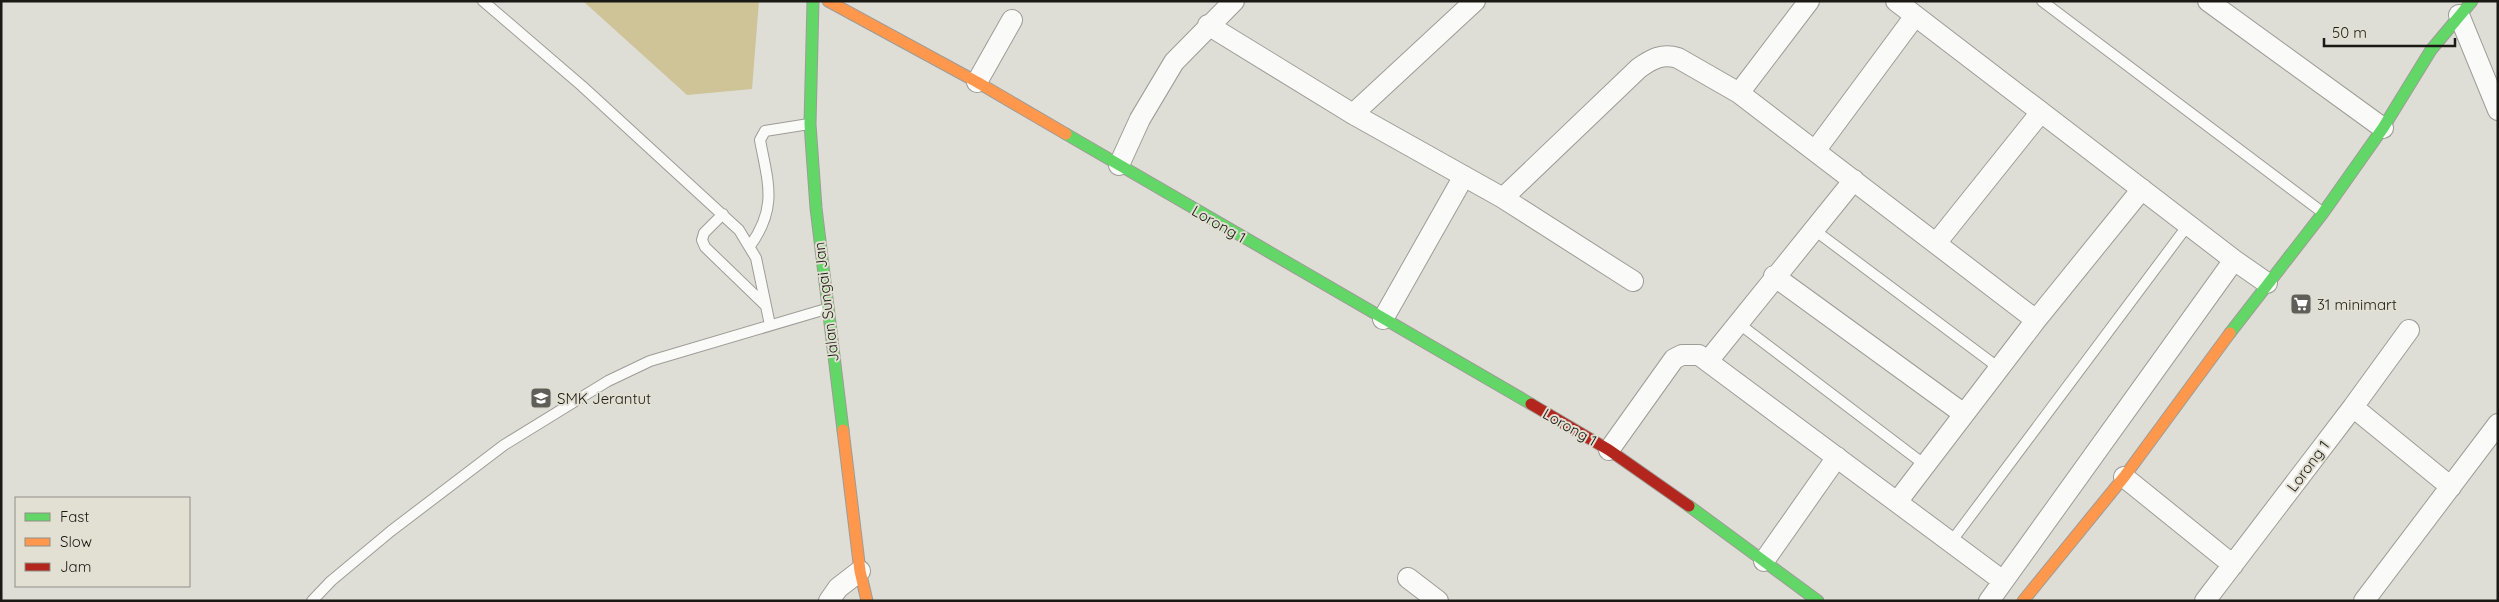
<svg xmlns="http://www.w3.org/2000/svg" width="2499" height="602" viewBox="0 0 2499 602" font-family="Quicksand,sans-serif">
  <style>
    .green { fill: #cfc498 }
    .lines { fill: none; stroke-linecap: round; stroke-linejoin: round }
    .lane-casing { stroke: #9d9c96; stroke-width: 12 }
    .street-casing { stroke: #9d9c96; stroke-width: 22 }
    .fast-casing { stroke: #9d9c96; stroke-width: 13 }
    .slow-casing { stroke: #9d9c96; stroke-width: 13 }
    .jam-casing { stroke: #9d9c96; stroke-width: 13 }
    .lane { stroke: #fafaf9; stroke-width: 10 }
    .street { stroke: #fafaf9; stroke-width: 20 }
    .fast { stroke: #63d668; stroke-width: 11 }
    .slow { stroke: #ff974d; stroke-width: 11 }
    .jam { stroke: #b3261e; stroke-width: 11 }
    .labels { text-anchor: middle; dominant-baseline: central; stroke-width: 4; stroke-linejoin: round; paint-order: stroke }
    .street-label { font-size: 15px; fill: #1a1914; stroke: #e2dfd3 }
    .poi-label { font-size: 15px; fill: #1a1914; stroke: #e2dfd3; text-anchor: start }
  </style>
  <rect width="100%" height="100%" fill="#deddd6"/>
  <path class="green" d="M583,1H759L752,89L687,95Z"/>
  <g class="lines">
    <g class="lane-casing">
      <path id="lane" d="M483,1L582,86L739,230L756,258L770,325
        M2042,1L2322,212
        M723,214L704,233L702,240L705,247L766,306
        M1813,229L1999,368
        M750,246C778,207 768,183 760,140L765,131L809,124
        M1738,323L1925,465
        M1951,542L2188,225
        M312,601L331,581L391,531L504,445L608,381L650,361L826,309"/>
    </g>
    <g class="street-casing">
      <path id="street" d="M1896,1L2234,260L2267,283
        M2208,1L2383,128
        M2459,15L2498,110
        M1208,25L1353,114L1503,198L1633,281
        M977,82L1012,20
        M1739,93L1809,1
        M1353,114L1475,1
        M1815,151L1915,16
        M1119,165L1140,119L1174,62L1234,1
        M1503,198L1639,68C1652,59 1662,53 1678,58L1739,93L2036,320
        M1937,242L2041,112
        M1774,276L1964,414
        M1383,319L1464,176
        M1708,361L1854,180
        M2353,407L2451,487
        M1609,450L1674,359L1682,355H1699L2003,581
        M2124,477L2233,565
        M1897,502L2036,320L2142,189
        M1764,561L1837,457
        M1408,578L1438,601
        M829,601L838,588L860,571
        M1989,601L2234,260
        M2205,601L2353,407L2409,330
        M2364,601L2498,424"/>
    </g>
    <g class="fast-casing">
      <path id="fast" d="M813,1L810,124L816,208L843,430
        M1066,134L1531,404
        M2230,333L2323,213L2383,128L2431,50L2472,1
        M1689,506L1818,601"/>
    </g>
    <g class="slow-casing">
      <path id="slow" d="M828,1L977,82L1066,134
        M843,430L860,571L867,601
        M2023,601L2124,477L2230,333"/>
    </g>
    <g class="jam-casing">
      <path id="jam" d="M1531,404L1609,450L1689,506"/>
    </g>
    <use href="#lane" class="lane"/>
    <use href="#street" class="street"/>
    <use href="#fast" class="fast"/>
    <use href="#slow" class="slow"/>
    <use href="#jam" class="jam"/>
  </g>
  <defs>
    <g id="supermarket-square" transform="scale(1.125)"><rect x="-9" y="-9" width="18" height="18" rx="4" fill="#5f5e58" stroke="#e2dfd3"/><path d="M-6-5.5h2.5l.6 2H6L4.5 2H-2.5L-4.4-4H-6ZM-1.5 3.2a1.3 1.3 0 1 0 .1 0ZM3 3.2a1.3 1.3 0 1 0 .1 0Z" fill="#fff"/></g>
    <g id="school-square" transform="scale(1.125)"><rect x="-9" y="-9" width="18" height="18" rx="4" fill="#5f5e58" stroke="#e2dfd3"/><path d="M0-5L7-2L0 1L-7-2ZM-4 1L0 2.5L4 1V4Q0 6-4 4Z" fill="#fff"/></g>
  </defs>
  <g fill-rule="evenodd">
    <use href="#supermarket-square" x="2301" y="304"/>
    <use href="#school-square" x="541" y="398"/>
  </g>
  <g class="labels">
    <g class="street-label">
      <text transform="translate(1219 224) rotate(30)">Lorong 1</text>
      <text transform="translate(826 302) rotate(-97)">Jalan Sungai Jan</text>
      <text transform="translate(1570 427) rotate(30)">Lorong 1</text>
      <text transform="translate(2308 466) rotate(-53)">Lorong 1</text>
    </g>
    <g class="poi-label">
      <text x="2317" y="304">31 minimart</text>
      <text x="557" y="398">SMK Jerantut</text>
    </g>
  </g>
  <rect width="2499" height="602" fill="none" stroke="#1a1914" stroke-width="5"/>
  <rect x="15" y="497" width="175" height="90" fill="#e2dfd3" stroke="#929087"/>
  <rect x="25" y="513" width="25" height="8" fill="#63d668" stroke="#929087"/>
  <text x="60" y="522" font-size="15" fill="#1a1914">Fast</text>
  <rect x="25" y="538" width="25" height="8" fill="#ff974d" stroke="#929087"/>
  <text x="60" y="547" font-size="15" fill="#1a1914">Slow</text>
  <rect x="25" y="563" width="25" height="8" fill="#b3261e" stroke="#929087"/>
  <text x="60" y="572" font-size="15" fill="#1a1914">Jam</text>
  <path d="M2324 38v8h131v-8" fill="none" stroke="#1a1914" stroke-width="2.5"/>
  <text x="2332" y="38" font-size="15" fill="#1a1914" stroke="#e2dfd3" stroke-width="4" paint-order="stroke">50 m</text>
</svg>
